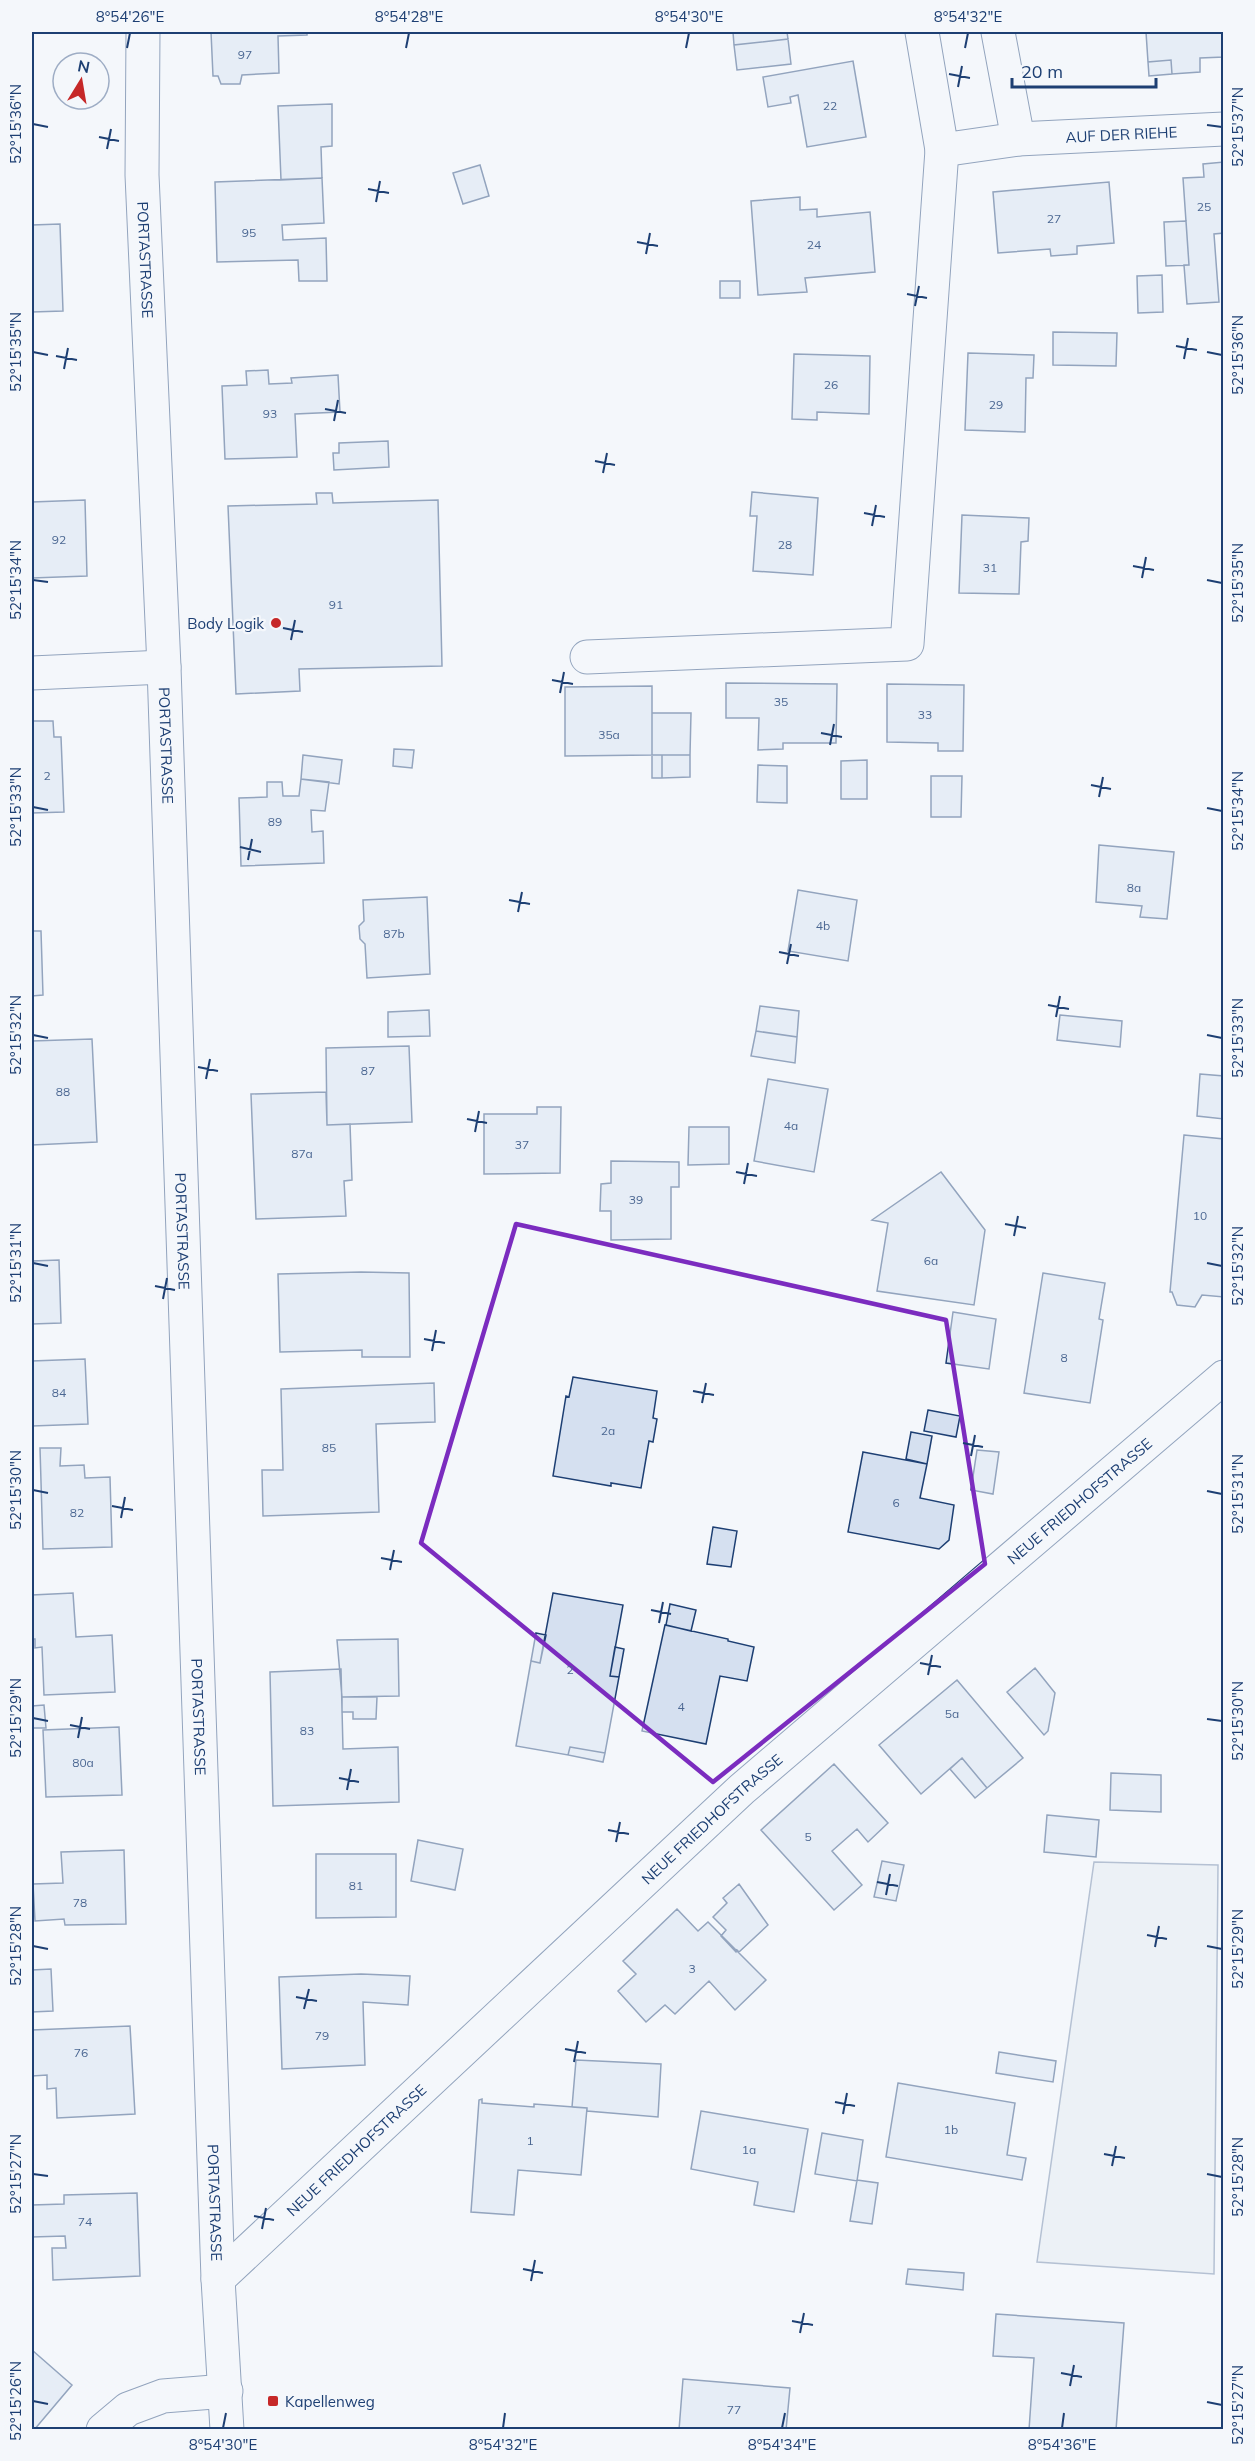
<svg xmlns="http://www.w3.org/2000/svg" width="1255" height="2461" viewBox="0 0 1255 2461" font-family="Mulish,sans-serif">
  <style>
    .green { fill: #e3e9f0; stroke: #687fa3; stroke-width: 1.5 }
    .building { fill: #d5e0f0; stroke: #1d3f73; stroke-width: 1.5 }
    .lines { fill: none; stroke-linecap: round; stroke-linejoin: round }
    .minor-casing { stroke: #1d3f73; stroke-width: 35 }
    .secondary-casing { stroke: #1d3f73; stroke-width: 35 }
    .minor { stroke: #f4f7fb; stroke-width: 33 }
    .secondary { stroke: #f4f7fb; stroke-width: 33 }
    .marked { fill: none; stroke: #7b2cbf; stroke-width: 4.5; stroke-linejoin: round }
    .ticks { fill: none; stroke: #1d3f73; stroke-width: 2 }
    .poi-dot { fill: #c62828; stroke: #f4f7fb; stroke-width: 2 }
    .labels { text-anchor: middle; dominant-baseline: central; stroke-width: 4.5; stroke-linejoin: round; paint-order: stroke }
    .number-label { font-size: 12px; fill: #4b6792 }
    .street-label { font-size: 15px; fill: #1d3f73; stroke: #f4f7fb }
    .poi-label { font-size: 15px; fill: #1d3f73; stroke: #f4f7fb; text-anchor: end }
    .neatline { fill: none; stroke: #1d3f73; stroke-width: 2 }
    .ticks-label { font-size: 15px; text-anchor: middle; fill: #1d3f73 }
  </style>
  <rect width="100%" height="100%" fill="#f4f7fb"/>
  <path class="green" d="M1094,1862L1218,1865L1214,2274L1037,2262Z"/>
  <path class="building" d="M211,32H307V35L278,36L279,73L242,75L240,84H221L218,76H213Z
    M733,32H787L788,39L734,45Z
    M1146,32H1223L1224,57L1200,58V72L1172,74L1171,60L1148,62Z
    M788,39L791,64L737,70L734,45Z
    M1171,60L1172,74L1149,76L1148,62Z
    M853,61L866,137L807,147L798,95L790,97L791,103L768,107L763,77Z
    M332,104V146L321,147L322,178L281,180L278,106Z
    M1224,162V233L1214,234L1219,302L1187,304L1184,265H1189L1183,178L1204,177L1203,164Z
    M480,165L489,196L463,204L453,173Z
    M322,178L324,223L282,225L283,240L326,238L327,281H299L298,260L217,262L215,182Z
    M1109,182L1114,243L1077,246V254L1051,256L1050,249L998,253L993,192Z
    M800,197V210L817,209V217L870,212L875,272L805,278L807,292L758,295L751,201Z
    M1186,221L1189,265L1166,266L1164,222Z
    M60,224L63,311L32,312V225Z
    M1162,275L1163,312L1138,313L1137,276Z
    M720,281H740V298H720Z
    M1053,332L1117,333L1116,366L1053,365Z
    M968,353L1034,355L1033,378H1026L1025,432L965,430Z
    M794,354L870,356L869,414L817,412V420L792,419Z
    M268,370L269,384L292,383L291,378L338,375L340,412L295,414L297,457L225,459L222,386L247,385L246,371Z
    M388,441L389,467L334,470L333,453H339V443Z
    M752,492L818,498L813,575L753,571L757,516H750Z
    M316,493H332L333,503L438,500L442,666L299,669L300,691L236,694L228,506L317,504Z
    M85,500L87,576L32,578V502Z
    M962,515L1029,518L1028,541L1021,542L1019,594L959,593Z
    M726,683L837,684L836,743H783V749L758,750L759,718H726Z
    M887,684L964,685L963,751H938V743L887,742Z
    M652,686V755L565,756V687Z
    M652,713H691L690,755H652Z
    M32,721H53L54,737H61L64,812L32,813Z
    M394,749L414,750L412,768L393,766Z
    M303,755L342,760L339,784L301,779Z
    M652,755H662V778H652Z
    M662,755H690V777L662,778Z
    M867,760V799H841V761Z
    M758,765L787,766V803L757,802Z
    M931,776H962L961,817H931Z
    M301,779L329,782L325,811L311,810L312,832L323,831L324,863L241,866L239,798L267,797V782H282L283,796H299Z
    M1099,845L1174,852L1167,919L1140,917L1142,906L1096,902Z
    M798,890L857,900L848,961L788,951Z
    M427,897L430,974L367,978L365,944L360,939L359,926L364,921L363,900Z
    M32,931H41L43,995L32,996Z
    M760,1006L799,1011L797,1037L756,1031Z
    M429,1010L430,1036L388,1037V1012Z
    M1060,1015L1122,1021L1120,1047L1057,1040Z
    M756,1031L797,1037L795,1063L751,1056Z
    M92,1039L97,1142L32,1145V1041Z
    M409,1046L412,1122L327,1125L326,1048Z
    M1200,1074L1224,1076V1119L1197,1116Z
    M768,1079L828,1089L814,1172L754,1161Z
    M326,1092L327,1125L350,1124L352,1180L344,1181L346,1216L256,1219L251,1094Z
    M537,1107H561L560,1173L484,1174V1114H537Z
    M689,1127H729V1164L688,1165Z
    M1184,1135L1224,1139V1297L1202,1295L1195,1307L1177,1305L1172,1292H1170Z
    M611,1161L679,1162V1187H671V1239L611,1240V1211H600L601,1184L611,1183Z
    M941,1172L985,1230L974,1305L877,1291L888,1223L872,1220Z
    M59,1260L61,1323L32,1324V1261Z
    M361,1272L409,1273L410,1357H362V1350L280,1352L278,1274Z
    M1043,1273L1105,1283L1099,1319L1103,1320L1090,1403L1024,1393Z
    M953,1312L996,1319L989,1369L946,1363Z
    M85,1359L88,1424L32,1426V1361Z
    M573,1377L657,1391L653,1418L657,1419L653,1442L649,1441L641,1488L611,1483V1486L553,1476L566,1396L569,1397Z
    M434,1383L435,1422L376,1424L379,1512L263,1516L262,1470H283L281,1389Z
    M928,1410L960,1416L956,1437L924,1431Z
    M911,1432L932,1436L927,1464L906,1459Z
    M40,1448H61L60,1466L84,1465L85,1478L110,1477L112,1547L43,1549Z
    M977,1450L999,1452L993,1494L971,1490Z
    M863,1452L927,1464L920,1498L954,1505L949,1540L939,1549L848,1532Z
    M713,1527L737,1531L731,1567L707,1564Z
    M73,1593L76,1637L112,1635L115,1692L44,1695L42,1647L35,1648V1639H32V1595Z
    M553,1593L623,1605L610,1676L619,1677L605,1753L570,1747L568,1755L516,1746L531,1661L540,1663Z
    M670,1604L696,1610L691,1631L666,1625Z
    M665,1625L728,1639V1641L754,1647L747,1681L720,1676L706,1744L642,1731Z
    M536,1633L546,1635L540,1663L531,1661Z
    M398,1639L399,1696L342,1697L337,1640Z
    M615,1647L624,1649L619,1677L610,1676Z
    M1035,1668L1055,1693L1048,1731L1044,1735L1007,1692Z
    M341,1669L343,1749L398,1747L399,1802L273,1806L270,1672Z
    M957,1680L1023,1758L987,1788L962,1758L921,1794L879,1745Z
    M342,1697H377L376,1719H353V1712H342Z
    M44,1705L46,1728H32V1706Z
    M119,1727L122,1795L46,1797L43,1730Z
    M570,1747L605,1753L603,1762L568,1755Z
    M962,1758L987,1788L975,1798L950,1769Z
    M834,1764L888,1823L868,1842L857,1829L832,1851L862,1885L834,1910L761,1830Z
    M1111,1773L1161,1775V1812L1110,1810Z
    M1047,1815L1099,1820L1096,1857L1044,1852Z
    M418,1840L463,1849L455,1890L411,1881Z
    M124,1850L126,1924L65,1925L64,1919L35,1921L33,1884L63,1883L61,1852Z
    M316,1854H396V1917L316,1918Z
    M882,1861L904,1865L896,1901L874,1897Z
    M739,1884L768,1925L739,1952L737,1950L736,1952L721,1936L726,1930L713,1917L727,1903L723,1898Z
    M677,1909L698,1931L708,1922L766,1980L735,2010L709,1981L675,2014L665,2005L646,2022L618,1991L636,1974L623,1961Z
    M51,1969L53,2011L32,2012V1970Z
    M361,1974L410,1976L408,2005L363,2002L365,2065L282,2069L279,1977Z
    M130,2026L135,2114L57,2118L56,2088L47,2089V2075L32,2076V2030Z
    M999,2052L1056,2061L1053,2082L996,2073Z
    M576,2060L661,2064L658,2117L587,2111V2108L572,2107Z
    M898,2083L1015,2103L1007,2155L1026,2158L1022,2180L886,2157Z
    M482,2099V2103L534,2107V2104L587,2108L581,2175L518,2170L514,2215L471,2212L479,2100Z
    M701,2111L808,2129L794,2212L754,2205L758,2182L691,2169Z
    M822,2133L863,2140L857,2181L815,2174Z
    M857,2180L878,2183L872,2224L850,2221Z
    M137,2193L140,2276L53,2280L52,2248H66L65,2236L32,2237V2205L64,2204V2195Z
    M908,2269L964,2273L963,2290L906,2284Z
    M996,2314L1124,2323L1116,2430H1029L1034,2358L993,2356Z
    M32,2350L72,2385L34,2430H32Z
    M683,2379L790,2388L786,2430H679Z"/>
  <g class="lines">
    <g class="minor-casing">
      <g id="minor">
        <path id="s1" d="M922,32L942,150L1018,139L1224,129"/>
        <path d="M998,32L1018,139"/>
        <path d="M587,657L907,644L942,150"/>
        <path d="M32,673L164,667"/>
        <path id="s2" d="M218,2279L742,1789L1224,1377"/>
        <path d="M103,2430L128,2409L163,2396L226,2391"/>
      </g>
    </g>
    <g class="secondary-casing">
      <g id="secondary">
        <path id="s3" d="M143,32L142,175L164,667L218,2279L227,2430"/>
      </g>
    </g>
    <use href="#minor" class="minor"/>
    <use href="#secondary" class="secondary"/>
  </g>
  <path d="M0 0H1255V2461H0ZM516,1224L946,1320L985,1564L713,1782L421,1543Z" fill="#f4f7fb" fill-opacity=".55" fill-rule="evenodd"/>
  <path class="marked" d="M516,1224L946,1320L985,1564L713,1782L421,1543Z"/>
  <path class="ticks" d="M127,48L130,33M406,48L409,33M686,48L689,33M965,48L968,33M949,74L970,78M958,87L962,66M33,124L48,127M1207,125L1222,127M99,137L119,141M107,149L111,129M368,189L389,193M376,202L380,181M637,242L658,246M646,254L650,233M907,294L927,298M915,306L919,286M1176,346L1197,350M33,352L48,355M1207,352L1222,355M56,356L77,360M1184,359L1188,338M64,369L68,348M325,409L346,413M334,421L338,400M595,461L615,465M603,473L607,453M864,513L885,517M872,526L876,505M1133,566L1154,570M1142,578L1146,557M33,580L48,582M1207,580L1222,583M283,628L303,632M291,640L295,620M552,680L573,684M560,693L564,672M821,733L842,737M830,745L834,724M1091,785L1111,789M1099,797L1103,777M33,807L48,810M1207,808L1222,811M240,847L261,852M248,860L252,839M509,900L530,904M518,912L522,892M779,952L799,956M787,964L791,944M1048,1005L1069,1009M1056,1017L1060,996M33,1035L48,1038M1207,1035L1222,1038M198,1067L218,1071M206,1079L210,1059M467,1119L487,1123M475,1132L479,1111M736,1172L757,1176M744,1184L748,1163M1005,1224L1026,1228M1014,1236L1018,1216M33,1263L48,1266M1207,1263L1222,1266M155,1286L175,1290M163,1299L167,1278M424,1339L445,1343M432,1351L436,1330M693,1391L714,1395M702,1403L706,1383M963,1443L983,1447M971,1456L975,1435M33,1490L48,1493M1207,1491L1222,1494M112,1506L133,1510M121,1518L125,1497M381,1558L402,1562M390,1570L394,1550M651,1610L671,1614M659,1623L663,1602M920,1663L941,1667M928,1675L932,1655M33,1718L48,1721M1207,1719L1222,1721M70,1725L90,1729M78,1738L82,1717M339,1778L359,1782M347,1790L351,1769M608,1830L629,1834M616,1842L620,1822M877,1882L898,1886M886,1895L890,1874M1147,1935L1167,1939M33,1946L48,1949M1207,1946L1222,1949M1155,1947L1159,1926M296,1997L317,2001M304,2009L309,1989M565,2049L586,2053M574,2062L578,2041M835,2102L855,2106M843,2114L847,2093M1104,2154L1125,2158M1112,2166L1116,2146M33,2174L48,2176M1207,2174L1222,2177M254,2216L274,2220M262,2229L266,2208M523,2269L543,2273M531,2281L535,2260M792,2321L813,2325M800,2333L804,2313M1061,2373L1082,2377M1070,2386L1074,2365M33,2401L48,2404M1207,2402L1222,2405M223,2428L226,2413M503,2428L505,2413M782,2428L785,2413M1062,2428L1064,2413"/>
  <g class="poi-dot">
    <circle cx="276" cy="623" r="6"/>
    <rect x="267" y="2395" width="12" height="12" rx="3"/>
  </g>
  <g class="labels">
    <g class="number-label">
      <text x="245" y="54">97</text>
      <text x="830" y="105">22</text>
      <text x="1204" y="206">25</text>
      <text x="1054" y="218">27</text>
      <text x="249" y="232">95</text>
      <text x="814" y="244">24</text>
      <text x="831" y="384">26</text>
      <text x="996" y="404">29</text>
      <text x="270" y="413">93</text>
      <text x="59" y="539">92</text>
      <text x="785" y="544">28</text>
      <text x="990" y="567">31</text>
      <text x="336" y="604">91</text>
      <text x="781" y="701">35</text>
      <text x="925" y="714">33</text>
      <text x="609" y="734">35a</text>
      <text x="47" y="775">2</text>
      <text x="275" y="821">89</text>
      <text x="1134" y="887">8a</text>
      <text x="823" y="925">4b</text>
      <text x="394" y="933">87b</text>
      <text x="368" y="1070">87</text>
      <text x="63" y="1091">88</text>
      <text x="791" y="1125">4a</text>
      <text x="522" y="1144">37</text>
      <text x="302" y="1153">87a</text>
      <text x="636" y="1199">39</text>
      <text x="1200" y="1215">10</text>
      <text x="931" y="1260">6a</text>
      <text x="1064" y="1357">8</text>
      <text x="59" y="1392">84</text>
      <text x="608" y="1430">2a</text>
      <text x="329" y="1447">85</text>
      <text x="896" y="1502">6</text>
      <text x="77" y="1512">82</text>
      <text x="570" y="1669">2</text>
      <text x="681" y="1706">4</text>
      <text x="952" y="1713">5a</text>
      <text x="307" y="1730">83</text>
      <text x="83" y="1762">80a</text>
      <text x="808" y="1836">5</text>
      <text x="356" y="1885">81</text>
      <text x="80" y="1902">78</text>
      <text x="692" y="1968">3</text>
      <text x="322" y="2035">79</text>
      <text x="81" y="2052">76</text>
      <text x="951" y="2129">1b</text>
      <text x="530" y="2140">1</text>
      <text x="749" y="2149">1a</text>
      <text x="85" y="2221">74</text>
      <text x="734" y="2409">77</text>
    </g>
    <g class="street-label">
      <text stroke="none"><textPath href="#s1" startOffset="300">AUF DER RIEHE</textPath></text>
      <text stroke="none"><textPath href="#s3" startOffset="228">PORTASTRASSE</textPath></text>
      <text stroke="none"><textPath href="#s3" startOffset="714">PORTASTRASSE</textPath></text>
      <text stroke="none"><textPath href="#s3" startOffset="1200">PORTASTRASSE</textPath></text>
      <text stroke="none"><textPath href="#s2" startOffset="1161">NEUE FRIEDHOFSTRASSE</textPath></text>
      <text stroke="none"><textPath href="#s3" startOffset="1686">PORTASTRASSE</textPath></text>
      <text stroke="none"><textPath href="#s2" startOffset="675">NEUE FRIEDHOFSTRASSE</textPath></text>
      <text stroke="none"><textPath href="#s2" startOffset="189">NEUE FRIEDHOFSTRASSE</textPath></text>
      <text stroke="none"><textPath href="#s3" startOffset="2172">PORTASTRASSE</textPath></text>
    </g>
    <g class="poi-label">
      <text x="264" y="623">Body Logik</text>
      <text x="285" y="2401" text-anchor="start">Kapellenweg</text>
    </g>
  </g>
  <rect width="1255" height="2461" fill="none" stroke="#f4f7fb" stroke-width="66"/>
  <g transform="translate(81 81) rotate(11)"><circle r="28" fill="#f4f7fb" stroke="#9eadc5" stroke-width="1.5"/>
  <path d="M0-4.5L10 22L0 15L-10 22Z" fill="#c62828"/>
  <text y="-9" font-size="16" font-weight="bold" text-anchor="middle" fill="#1d3f73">N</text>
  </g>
  <path d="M1012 78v9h144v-9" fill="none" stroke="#1d3f73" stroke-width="3"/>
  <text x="1021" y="78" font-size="18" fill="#1d3f73" stroke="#f4f7fb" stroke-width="4.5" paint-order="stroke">20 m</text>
  <rect x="33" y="33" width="1189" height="2395" class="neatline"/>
  <g class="ticks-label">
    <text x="130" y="22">8°54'26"E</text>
    <text x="409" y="22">8°54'28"E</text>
    <text x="689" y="22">8°54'30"E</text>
    <text x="968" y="22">8°54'32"E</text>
    <text transform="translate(16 124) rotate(-90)" y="5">52°15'36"N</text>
    <text transform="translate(1238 127) rotate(-90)" y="5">52°15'37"N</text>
    <text transform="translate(16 352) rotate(-90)" y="5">52°15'35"N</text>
    <text transform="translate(1238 355) rotate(-90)" y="5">52°15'36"N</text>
    <text transform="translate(16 580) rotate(-90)" y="5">52°15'34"N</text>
    <text transform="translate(1238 583) rotate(-90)" y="5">52°15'35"N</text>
    <text transform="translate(16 807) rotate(-90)" y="5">52°15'33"N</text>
    <text transform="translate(1238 811) rotate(-90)" y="5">52°15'34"N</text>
    <text transform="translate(16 1035) rotate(-90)" y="5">52°15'32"N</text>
    <text transform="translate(1238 1038) rotate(-90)" y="5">52°15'33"N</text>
    <text transform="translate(16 1263) rotate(-90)" y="5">52°15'31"N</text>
    <text transform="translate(1238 1266) rotate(-90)" y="5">52°15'32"N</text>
    <text transform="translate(16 1490) rotate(-90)" y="5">52°15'30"N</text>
    <text transform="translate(1238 1494) rotate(-90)" y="5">52°15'31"N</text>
    <text transform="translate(16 1718) rotate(-90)" y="5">52°15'29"N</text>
    <text transform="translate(1238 1721) rotate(-90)" y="5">52°15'30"N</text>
    <text transform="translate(16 1946) rotate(-90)" y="5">52°15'28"N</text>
    <text transform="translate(1238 1949) rotate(-90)" y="5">52°15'29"N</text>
    <text transform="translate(16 2174) rotate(-90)" y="5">52°15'27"N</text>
    <text transform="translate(1238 2177) rotate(-90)" y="5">52°15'28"N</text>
    <text transform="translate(16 2401) rotate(-90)" y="5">52°15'26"N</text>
    <text transform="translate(1238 2405) rotate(-90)" y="5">52°15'27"N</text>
    <text x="223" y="2450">8°54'30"E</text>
    <text x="503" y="2450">8°54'32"E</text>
    <text x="782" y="2450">8°54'34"E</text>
    <text x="1062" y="2450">8°54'36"E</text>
  </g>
</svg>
